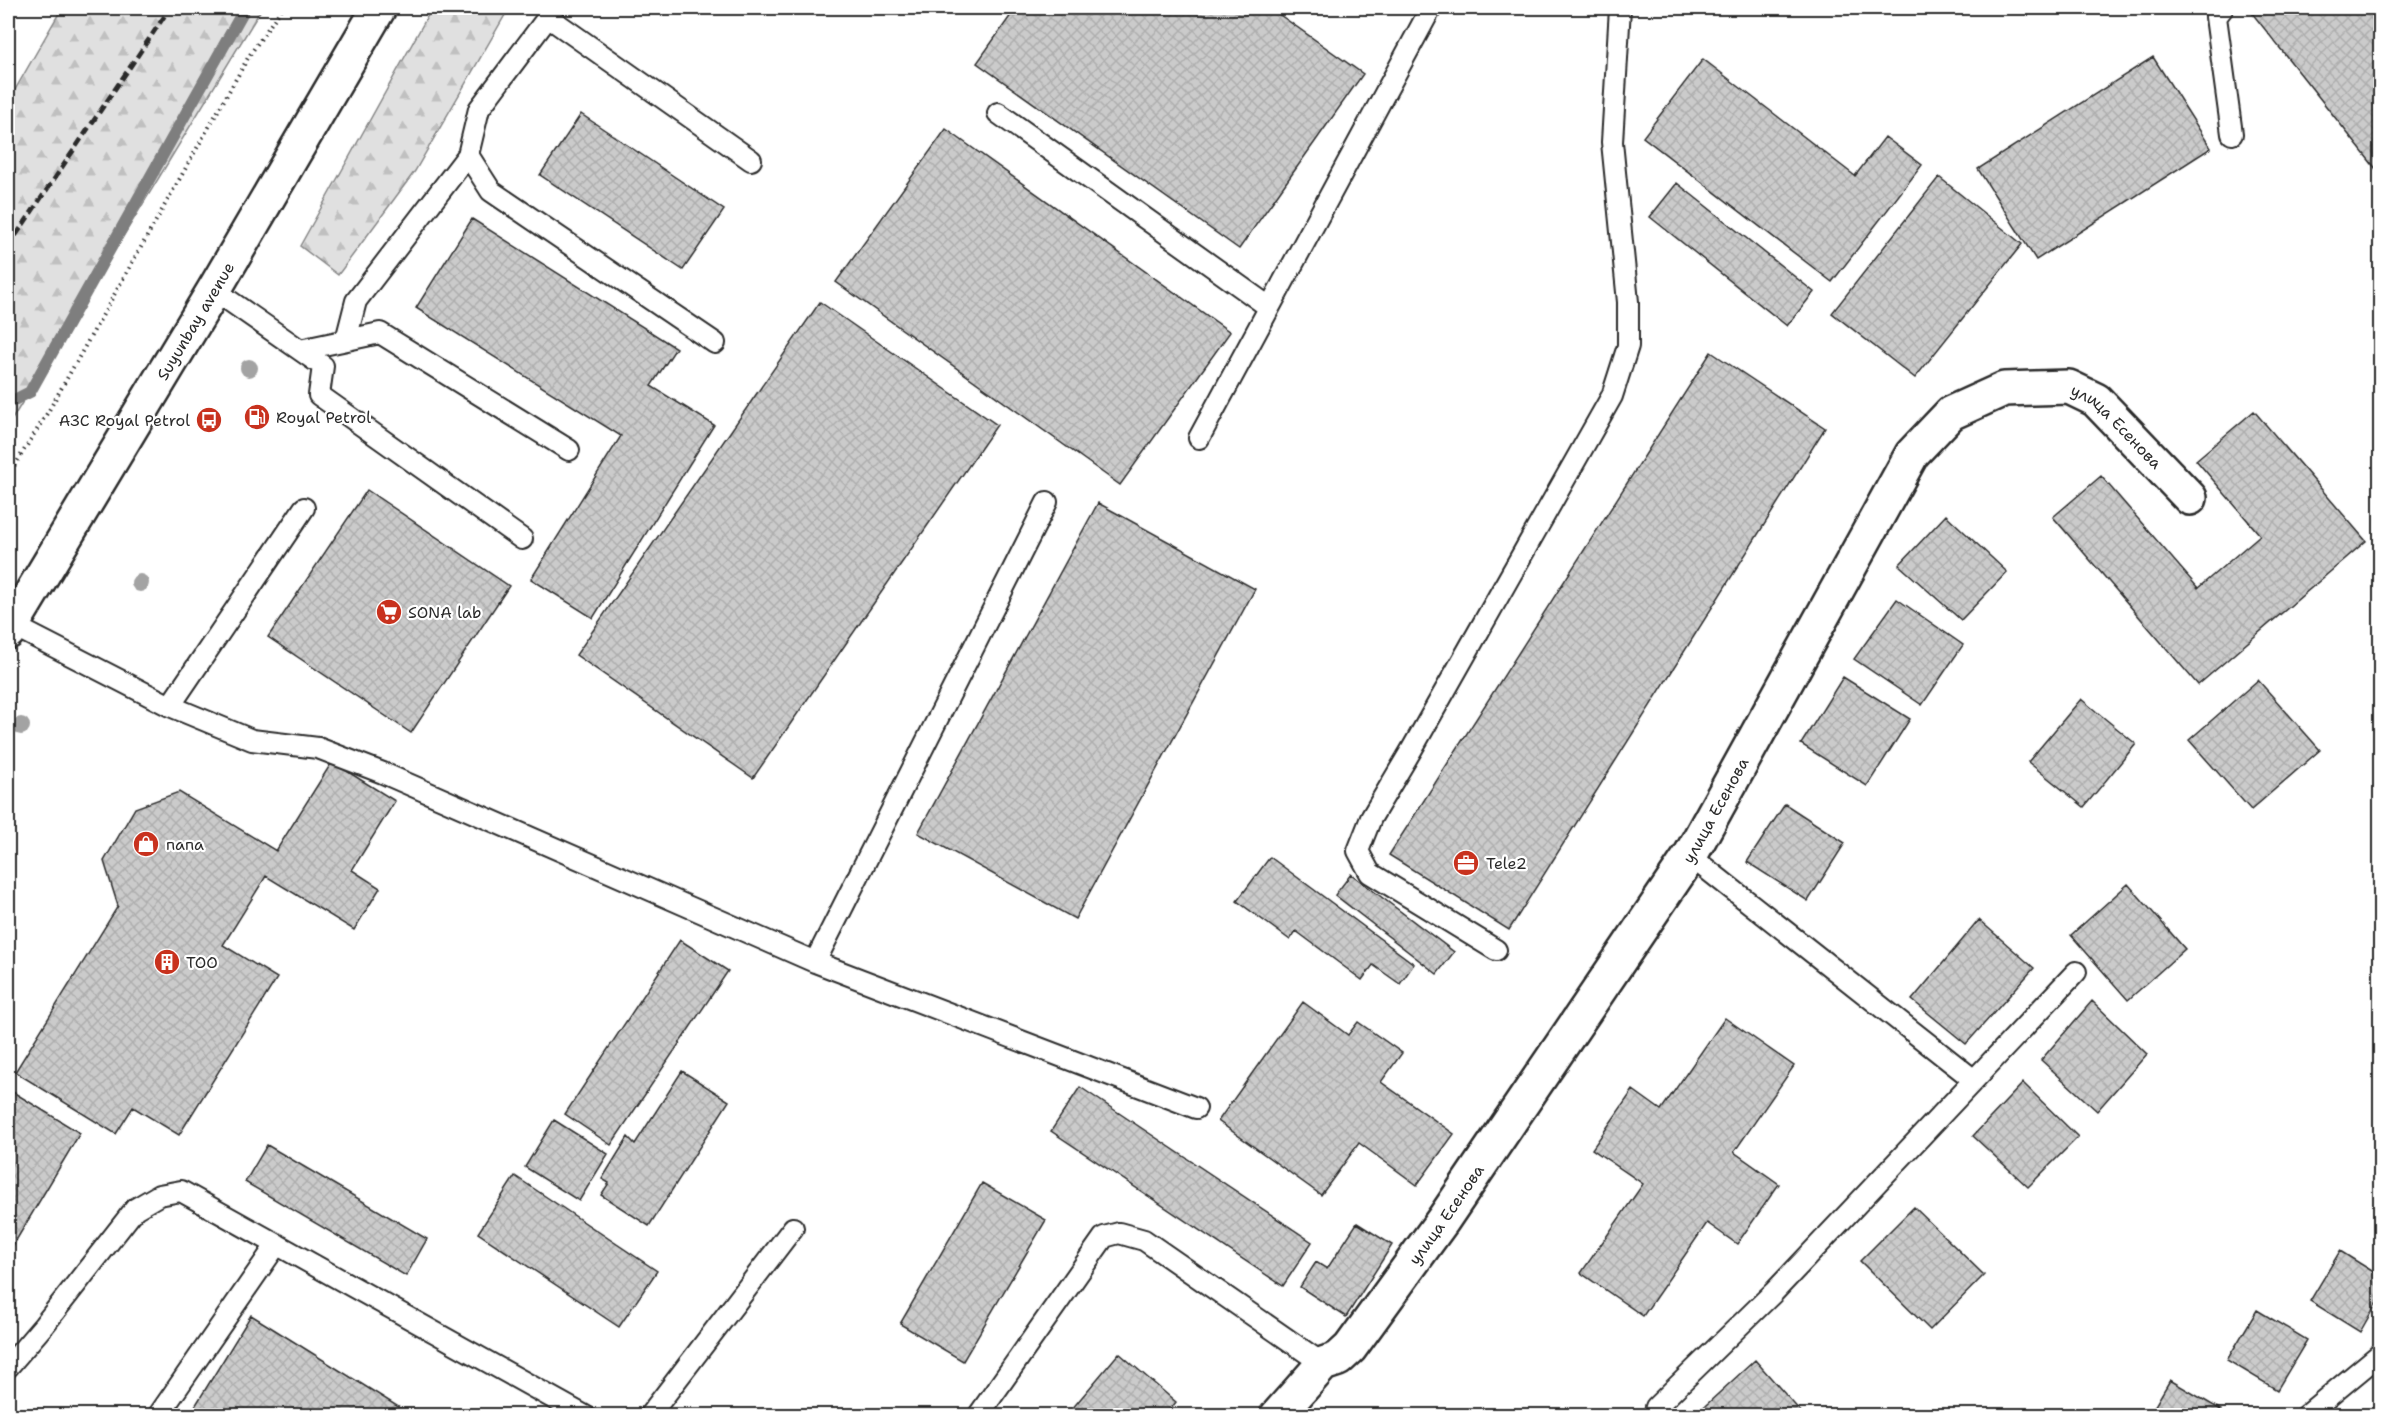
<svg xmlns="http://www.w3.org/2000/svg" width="2388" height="1423" viewBox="0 0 2388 1423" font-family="'Shantell Sans',sans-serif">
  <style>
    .forest { fill: url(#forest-firs); stroke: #868686; stroke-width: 1.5 }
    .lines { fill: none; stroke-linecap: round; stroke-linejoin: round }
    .stream { stroke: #7e7e7e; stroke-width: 12 }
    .building { fill: url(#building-cross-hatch); stroke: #2b2b2b; stroke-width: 1.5 }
    .service-casing { stroke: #2b2b2b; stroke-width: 24 }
    .minor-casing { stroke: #2b2b2b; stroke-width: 38 }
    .primary-casing { stroke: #2b2b2b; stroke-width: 38 }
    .path { stroke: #2b2b2b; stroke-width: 4; stroke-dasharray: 1.5 4.5; stroke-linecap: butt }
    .service { stroke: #fff; stroke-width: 20 }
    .minor { stroke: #fff; stroke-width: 33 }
    .primary { stroke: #fff; stroke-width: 33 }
    .rail { stroke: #2b2b2b; stroke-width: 4.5; stroke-dasharray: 9 4.5; stroke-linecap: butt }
    .tree { fill: #a3a3a3 }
    .labels { text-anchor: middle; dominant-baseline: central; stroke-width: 4.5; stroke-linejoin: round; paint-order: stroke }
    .street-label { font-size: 16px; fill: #2b2b2b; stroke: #fff }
    .poi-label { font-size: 16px; fill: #2b2b2b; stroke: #fff; text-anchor: start }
  </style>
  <defs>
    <pattern id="forest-firs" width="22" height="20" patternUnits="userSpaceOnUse" patternTransform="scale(1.5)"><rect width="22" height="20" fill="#e0e0e0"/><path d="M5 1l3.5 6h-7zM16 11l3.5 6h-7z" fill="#c0c0c0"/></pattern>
    <pattern id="building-cross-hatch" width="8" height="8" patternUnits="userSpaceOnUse" patternTransform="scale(1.5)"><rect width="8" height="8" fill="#cbcbcb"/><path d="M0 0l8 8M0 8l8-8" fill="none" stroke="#aeaeae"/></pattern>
  </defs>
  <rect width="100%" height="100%" fill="#fff"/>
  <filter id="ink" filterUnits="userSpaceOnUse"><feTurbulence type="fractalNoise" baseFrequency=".0167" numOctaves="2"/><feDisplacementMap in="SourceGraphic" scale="12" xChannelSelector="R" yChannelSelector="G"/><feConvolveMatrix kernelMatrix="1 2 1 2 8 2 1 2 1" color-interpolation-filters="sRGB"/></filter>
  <g filter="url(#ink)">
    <path class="forest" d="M62,8H262L8,426V102Z
      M432,8H509L415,171L338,275L300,246Z"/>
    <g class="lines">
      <path class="stream" d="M8,403L30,392L245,8"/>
    </g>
    <path class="building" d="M1016,8H1270L1363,74L1239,249L977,63Z
      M2248,8H2380V174Z
      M2153,57L2211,148L2036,260L1978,169Z
      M1703,59L1855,176L1885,137L1922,165L1832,282L1643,137Z
      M581,114L724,210L683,270L540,175Z
      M946,129L1230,332L1120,485L836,282Z
      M1939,177L2022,244L1915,378L1832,313Z
      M1677,183L1814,292L1787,326L1650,217Z
      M472,219L676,348L651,386L714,425L593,618L531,579L621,436L416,308Z
      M820,302L997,425L753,778L576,655Z
      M1711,352L1825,428L1509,930L1389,855Z
      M2254,411L2366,541L2198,685L2053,517L2101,476L2198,588L2260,535L2196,460Z
      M367,490L509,586L411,733L268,637Z
      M1098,503L1255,589L1075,919L918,833Z
      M1946,515L2007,572L1961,620L1899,565Z
      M1897,599L1963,645L1922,705L1854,659Z
      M1843,677L1910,719L1867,786L1801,744Z
      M2258,680L2320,750L2251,810L2189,740Z
      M2081,699L2136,744L2084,807L2028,762Z
      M332,762L395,801L352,870L380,888L354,930L266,876L223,945L277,978L179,1135L133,1107L116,1134L15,1072L118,906L104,861L135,808L179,792L276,851Z
      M1785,804L1845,843L1808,901L1747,862Z
      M1270,857L1414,964L1400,984L1373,965L1362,980L1296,931L1290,940L1237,901Z
      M1351,874L1454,952L1437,974L1335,895Z
      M2128,884L2185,949L2128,1000L2071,935Z
      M1979,920L2034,968L1966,1044L1912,1000Z
      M680,940L728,971L611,1145L565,1114Z
      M2092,1001L2147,1054L2097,1111L2041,1060Z
      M1303,1002L1348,1035L1358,1022L1402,1053L1381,1082L1454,1134L1417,1185L1359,1143L1321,1195L1218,1121Z
      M1725,1018L1794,1066L1734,1152L1779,1184L1737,1244L1707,1223L1643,1316L1581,1273L1643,1184L1592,1149L1633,1090L1661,1110Z
      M682,1071L729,1101L649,1226L601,1195L609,1183L602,1179L628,1137L635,1144Z
      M2023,1083L2078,1137L2028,1187L1973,1136Z
      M1080,1087L1312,1242L1283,1286L1051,1131Z
      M8,1089L80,1133L8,1254Z
      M554,1120L608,1154L579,1201L525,1167Z
      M267,1145L427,1239L406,1276L245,1182Z
      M515,1176L657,1271L619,1327L478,1233Z
      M982,1183L1046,1220L963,1361L900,1324Z
      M1914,1207L1984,1275L1930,1330L1860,1261Z
      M1357,1223L1392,1245L1346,1317L1300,1287L1316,1262L1327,1269Z
      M2340,1251L2380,1276V1297L2360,1332L2310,1301Z
      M2257,1310L2307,1340L2277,1390L2227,1360Z
      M251,1315L413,1416H189Z
      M1119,1353L1176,1402L1165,1416H1066Z
      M1755,1360L1801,1412L1798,1416H1694Z
      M2170,1380L2221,1410L2217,1416H2149Z"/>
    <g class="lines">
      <g class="service-casing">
        <path id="service" d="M2223,8L2216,17L2232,134
          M998,113L1269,307
          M468,155L491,191L715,343
          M214,290L323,366L319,395L522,539
          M346,340L356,301L468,155L479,109L548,17L751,160
          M300,350L380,333L569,450
          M1199,438L1431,8
          M12,625L170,706L304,508
          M170,706L252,740L318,748L383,773L815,962L1196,1108
          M1690,856L1974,1080
          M1496,950L1370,873L1358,851L1371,818L1412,749L1612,396L1628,346V302L1612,142L1620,8
          M815,962L1047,502
          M8,1367L44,1325L135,1209L159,1195L181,1191L585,1416
          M158,1416L277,1244
          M649,1416L793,1228
          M978,1416L1104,1237L1119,1233L1144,1240L1323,1364
          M1654,1416L1656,1407L1774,1292L2076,972
          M2305,1416L2380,1354"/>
      </g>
      <g class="minor-casing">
        <g id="minor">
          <path id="s1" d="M1277,1416L1323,1364L1338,1359L1350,1348L1443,1220L1690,856L1912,454L1951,413L2004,389L2069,387L2096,400L2190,498"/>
        </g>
      </g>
      <g class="primary-casing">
        <g id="primary">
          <path id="s2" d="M8,632L214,290L379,8"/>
        </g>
      </g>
      <path class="path" d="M8,476L48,412L249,56L282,8"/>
      <use href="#service" class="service"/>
      <use href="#minor" class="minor"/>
      <use href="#primary" class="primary"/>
      <path class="rail" d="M8,247L170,8"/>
    </g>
    <g class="tree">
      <circle cx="249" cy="368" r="9"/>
      <circle cx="140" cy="583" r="9"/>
      <circle cx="21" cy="726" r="9"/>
    </g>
  </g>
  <defs>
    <g id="fuel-disc" transform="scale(1.35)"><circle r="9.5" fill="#c8321e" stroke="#fff"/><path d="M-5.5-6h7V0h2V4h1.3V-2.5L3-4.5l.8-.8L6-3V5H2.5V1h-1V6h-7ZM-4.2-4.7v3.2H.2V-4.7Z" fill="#fff"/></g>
    <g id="bus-disc" transform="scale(1.35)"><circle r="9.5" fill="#c8321e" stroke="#fff"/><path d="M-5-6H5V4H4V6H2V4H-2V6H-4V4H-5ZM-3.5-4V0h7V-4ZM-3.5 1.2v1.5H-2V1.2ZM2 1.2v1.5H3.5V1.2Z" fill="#fff"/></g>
    <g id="supermarket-disc" transform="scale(1.35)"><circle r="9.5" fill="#c8321e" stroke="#fff"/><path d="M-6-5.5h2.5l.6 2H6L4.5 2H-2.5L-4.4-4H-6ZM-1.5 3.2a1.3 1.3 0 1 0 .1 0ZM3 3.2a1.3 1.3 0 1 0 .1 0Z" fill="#fff"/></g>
    <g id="shop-disc" transform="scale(1.35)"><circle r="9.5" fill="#c8321e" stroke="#fff"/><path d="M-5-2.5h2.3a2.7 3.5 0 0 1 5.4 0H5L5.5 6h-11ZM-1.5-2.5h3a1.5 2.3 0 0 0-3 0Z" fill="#fff"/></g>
    <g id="office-disc" transform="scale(1.35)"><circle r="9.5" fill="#c8321e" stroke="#fff"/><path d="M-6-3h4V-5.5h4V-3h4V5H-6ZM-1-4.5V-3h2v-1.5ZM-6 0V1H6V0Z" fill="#fff"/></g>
    <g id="building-disc" transform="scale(1.35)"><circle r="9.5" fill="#c8321e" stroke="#fff"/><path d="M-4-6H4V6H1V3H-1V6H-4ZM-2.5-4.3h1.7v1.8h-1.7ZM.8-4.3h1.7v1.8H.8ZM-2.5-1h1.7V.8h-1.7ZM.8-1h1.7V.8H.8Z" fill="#fff"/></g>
  </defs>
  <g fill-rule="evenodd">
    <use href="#fuel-disc" x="257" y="417"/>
    <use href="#bus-disc" x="209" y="420"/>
    <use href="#supermarket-disc" x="389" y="612"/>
    <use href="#shop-disc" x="146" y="844"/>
    <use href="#office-disc" x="1466" y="863"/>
    <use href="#building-disc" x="167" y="962"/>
  </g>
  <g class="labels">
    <g class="street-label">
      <text stroke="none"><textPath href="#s2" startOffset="363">Suyunbay avenue</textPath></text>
      <text stroke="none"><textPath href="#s1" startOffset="1401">улица Есенова</textPath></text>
      <text stroke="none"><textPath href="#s1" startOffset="752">улица Есенова</textPath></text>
      <text stroke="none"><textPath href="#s1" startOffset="266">улица Есенова</textPath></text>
    </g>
    <g class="poi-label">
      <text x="276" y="417">Royal Petrol</text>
      <text x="190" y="420" text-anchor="end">АЗС Royal Petrol</text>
      <text x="408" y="612">SONA lab</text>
      <text x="166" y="844">папа</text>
      <text x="1486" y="863">Tele2</text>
      <text x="186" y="962">ТОО</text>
    </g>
  </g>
  <rect width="2388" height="1423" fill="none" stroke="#fff" stroke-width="30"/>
  <rect x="15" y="15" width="2358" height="1393" fill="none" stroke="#2b2b2b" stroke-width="2" filter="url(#ink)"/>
</svg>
